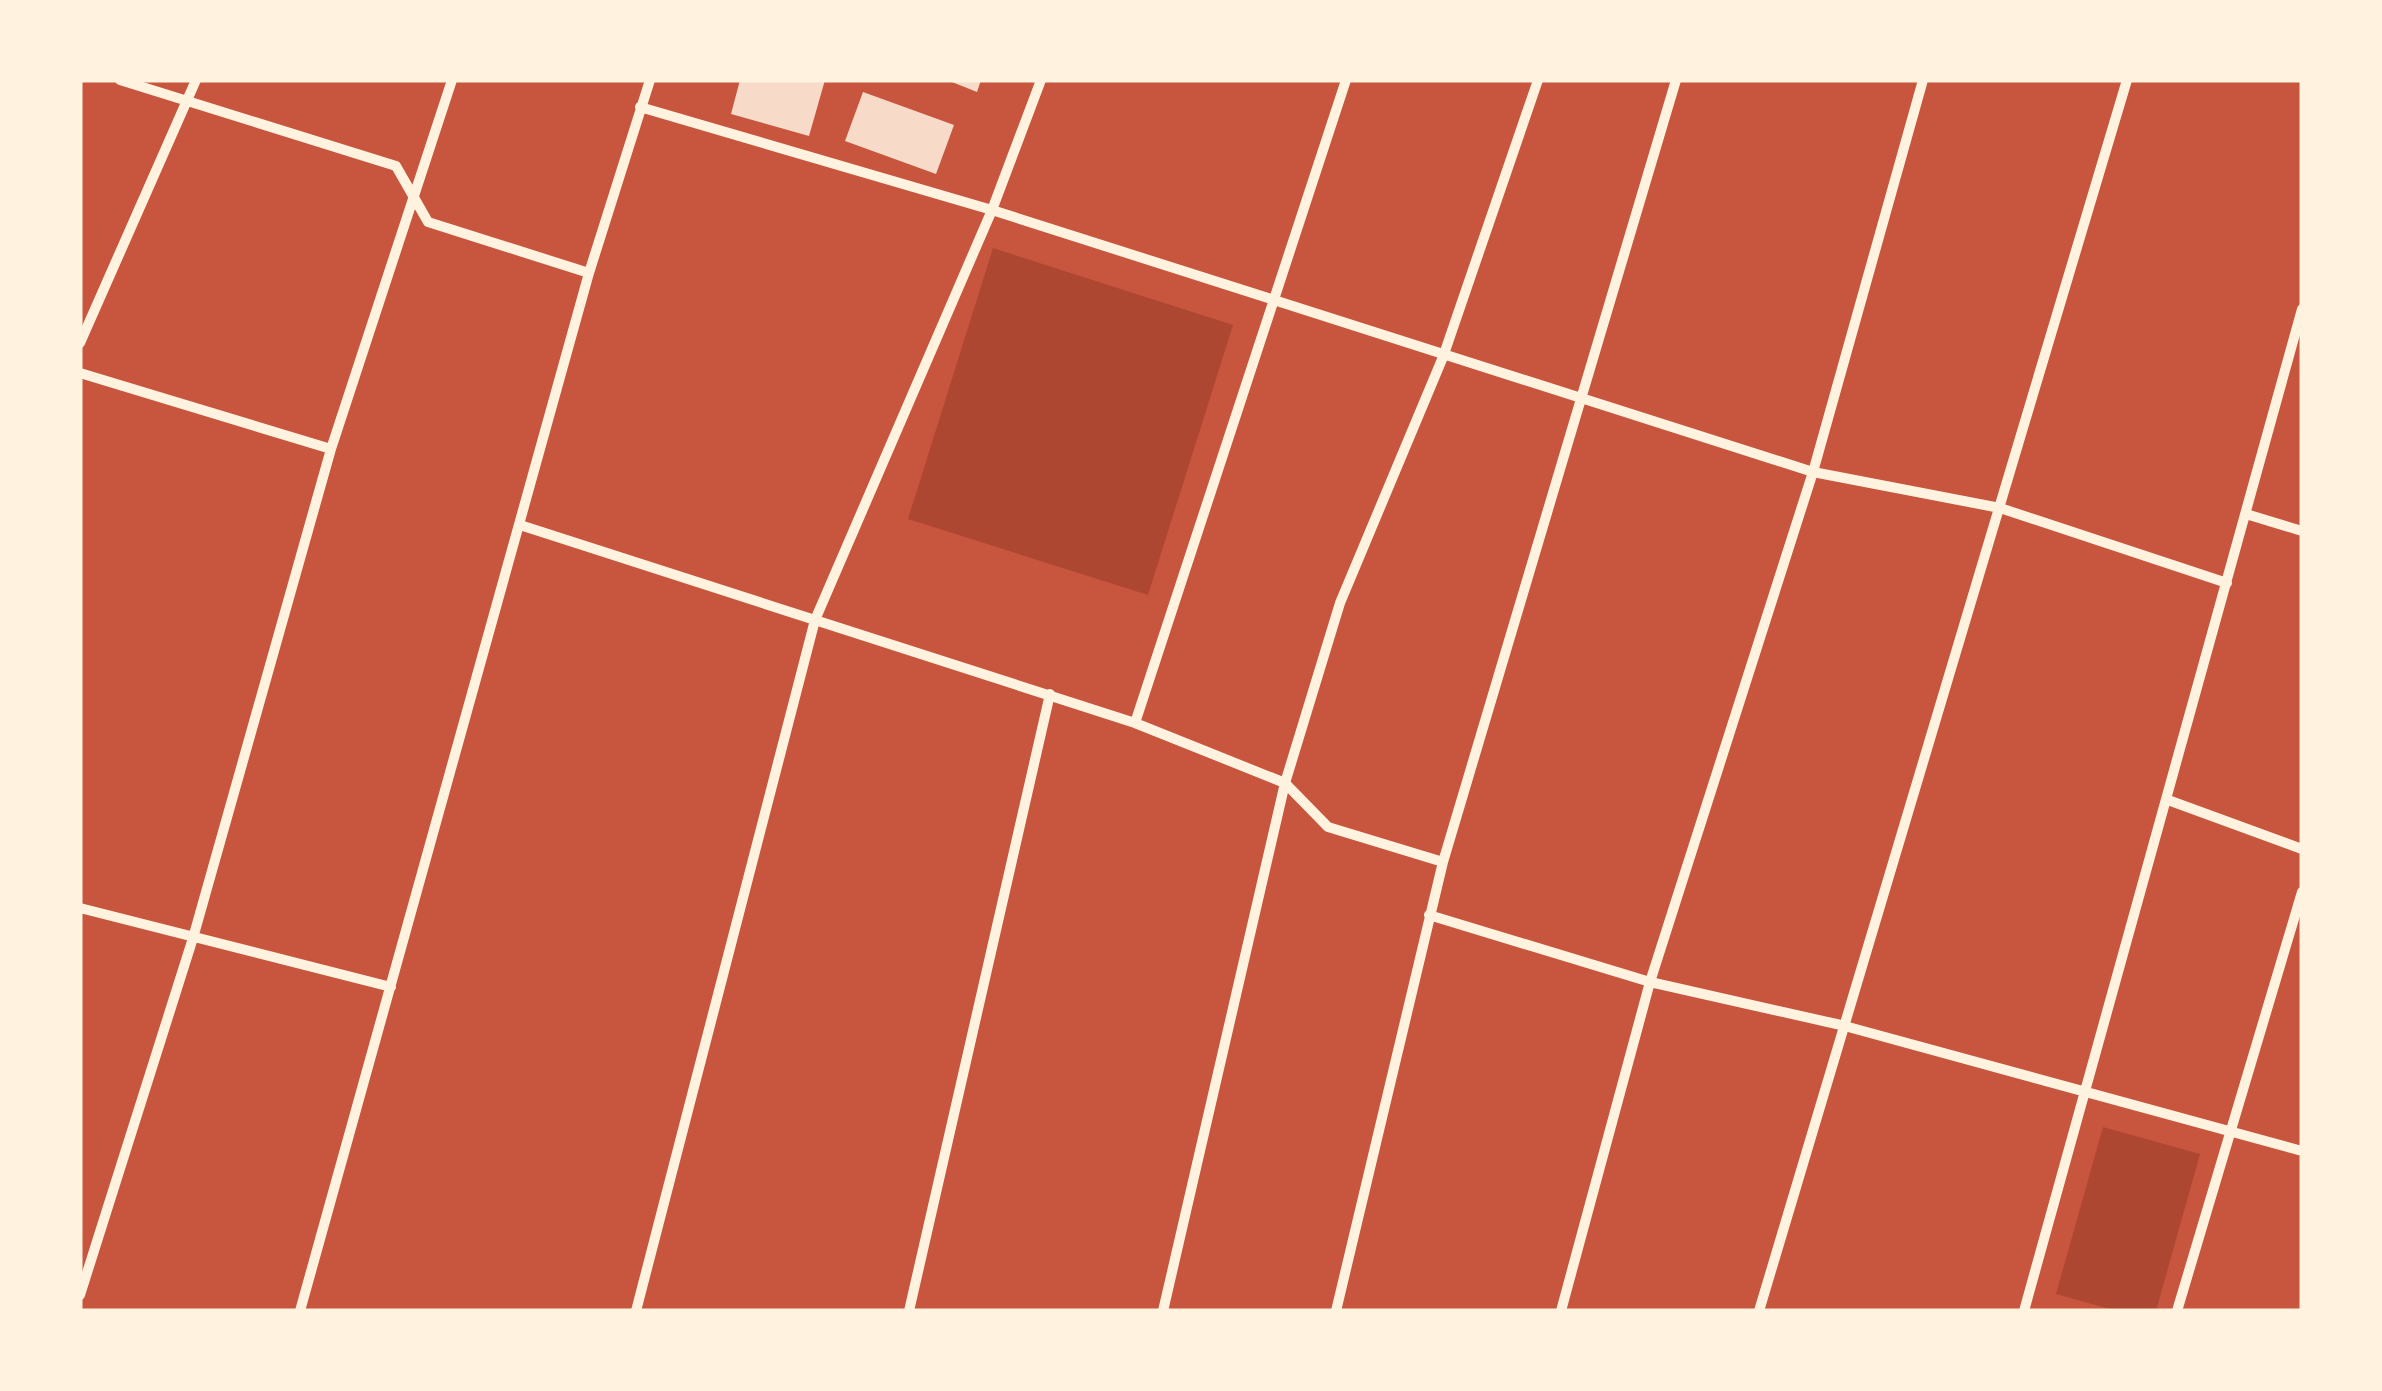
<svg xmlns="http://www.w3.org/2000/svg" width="2382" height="1391" viewBox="0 0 2382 1391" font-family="Ubuntu,sans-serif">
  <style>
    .green { fill: #ae4732 }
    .building { fill: #f7dbc8 }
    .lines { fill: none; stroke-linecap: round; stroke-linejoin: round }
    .minor { stroke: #fff3e0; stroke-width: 10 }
  </style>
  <rect width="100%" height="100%" fill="#c8553d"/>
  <path class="green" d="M993,248L1233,325L1148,595L908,519Z
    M2103,1127L2200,1154L2156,1311H2117L2056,1294Z"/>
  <path class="building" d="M740,80H825L809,136L731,114Z
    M947,80H981L977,92Z
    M863,92L954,125L936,174L845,141Z"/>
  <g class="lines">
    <path class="minor" d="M120,80L396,166L428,222L589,273
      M640,107L992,210L1813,472L2000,508L2227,583
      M80,343L196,80
      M80,373L331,449
      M2246,514L2302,531
      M520,525L1135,723L1285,783L1328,827L1443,862
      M1135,723L1346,80
      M2168,800L2302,849
      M80,908L391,987
      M1429,915L1650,982L1841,1025L2302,1151
      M80,1295L193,938L331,449L452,80
      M300,1311L589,273L650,80
      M636,1311L815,620L992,210L1041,80
      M909,1311L1050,694
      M1163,1311L1285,783L1340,603L1443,357L1538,80
      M1336,1311L1443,862L1676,80
      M1561,1311L1650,982L1813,472L1923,80
      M1759,1311L2127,80
      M2024,1311L2302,309
      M2177,1311L2302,892"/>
  </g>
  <rect width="2382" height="1391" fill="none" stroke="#fff3e0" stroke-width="165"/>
</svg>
